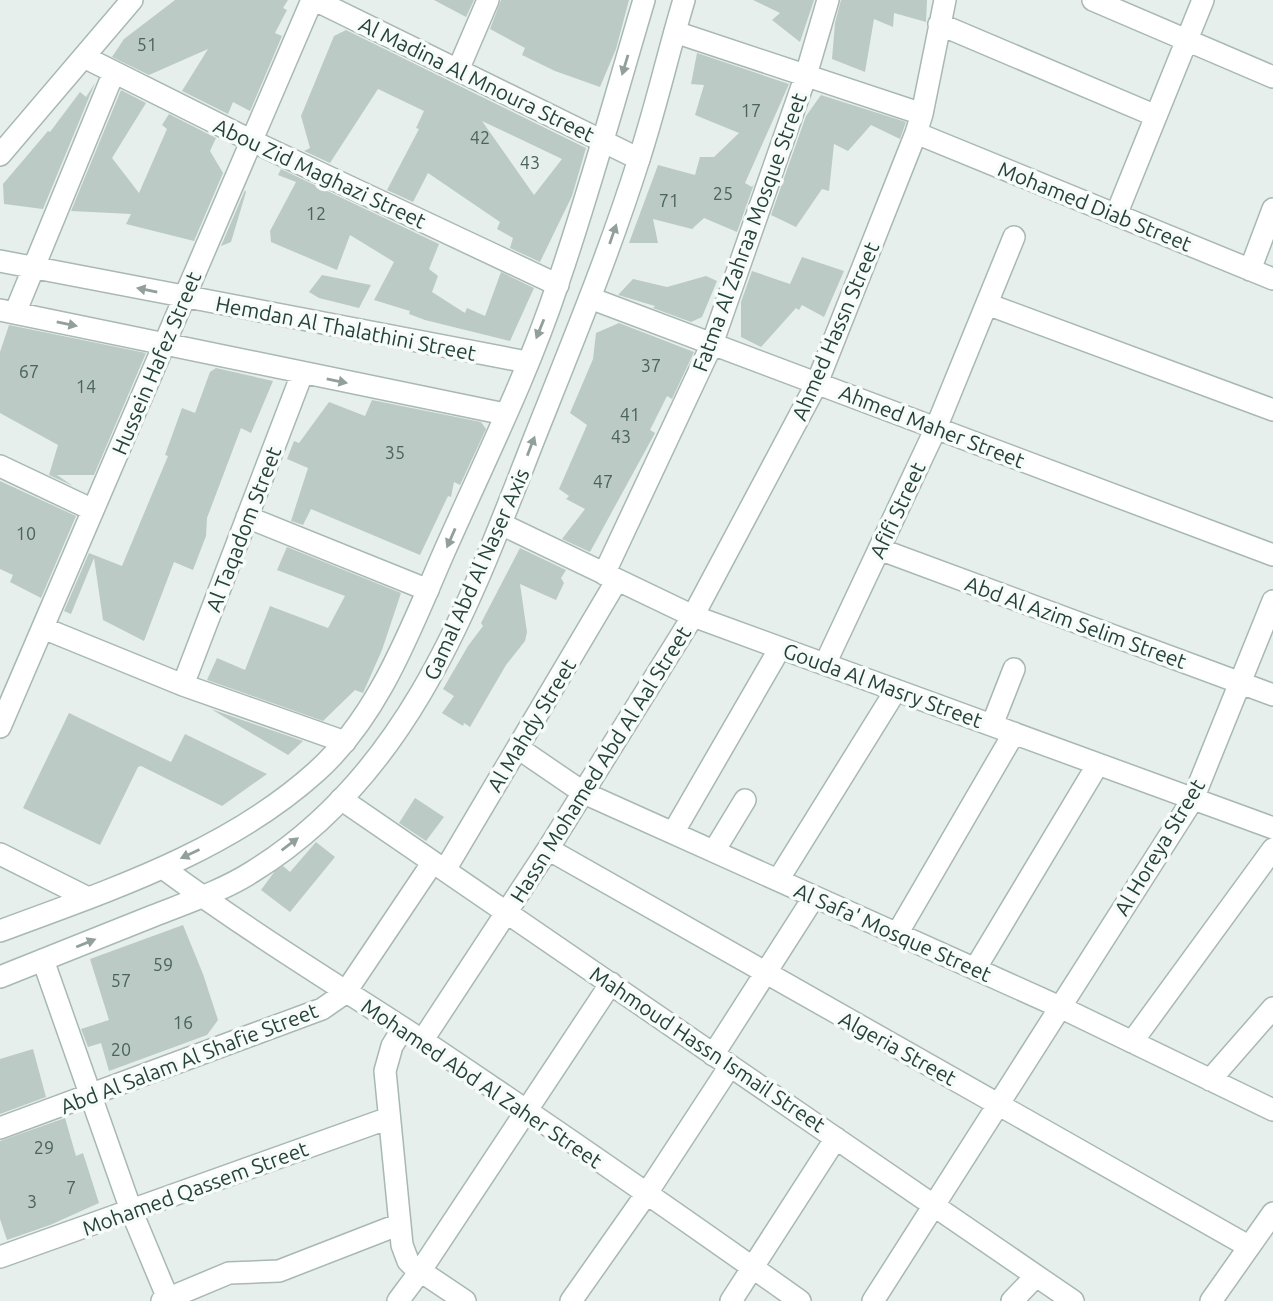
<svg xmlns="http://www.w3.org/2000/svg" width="1273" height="1301" viewBox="0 0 1273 1301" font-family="Ubuntu,sans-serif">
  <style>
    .building { fill: #bbcac4; fill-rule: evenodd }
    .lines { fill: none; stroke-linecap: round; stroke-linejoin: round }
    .minor-casing { stroke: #a8b8b2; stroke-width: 24 }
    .tertiary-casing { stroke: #a8b8b2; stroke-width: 24 }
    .minor { stroke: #fff; stroke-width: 21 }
    .tertiary { stroke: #fff; stroke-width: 21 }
    .oneway { fill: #92a09c }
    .labels { text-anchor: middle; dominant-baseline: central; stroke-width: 7; stroke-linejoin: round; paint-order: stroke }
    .number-label { font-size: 18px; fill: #4a645c }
    .street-label { font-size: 21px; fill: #24423a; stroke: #f7fbf9 }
  </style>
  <rect width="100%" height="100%" fill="#e6efeb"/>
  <path class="building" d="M175,0H288L283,8L287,10L275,33L282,36L250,111L233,102L228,114L182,91L208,49L149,75L112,57L124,39Z
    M434,0H474L466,17Z
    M501,0H629L616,49L600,87L555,71L522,55L525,48L490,29Z
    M753,0H814L800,42L772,20L780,13Z
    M841,0H927L926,22L894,13L893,27L874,19L865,72L832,59L835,23Z
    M346,30L586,148L572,196L540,262L510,248L513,238L497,229L500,222L428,173L413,202L387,190L419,129L416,128L424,111L378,89L330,163L304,151L310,148L301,116L334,36ZM482,121L562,159L534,195Z
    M697,53L789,84L745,183L752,187L754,184L737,232L704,218L692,229L653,219L658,243H629L658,165L695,175L700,157H714L739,133L695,115L704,85L691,84Z
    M95,83L43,209L4,204L3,184L48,131L50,132L80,92L86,97Z
    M121,90L146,103L112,158L139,193L167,129L162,125L169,114L216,138L210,151L223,173L194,241L126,224L131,214L71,211Z
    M821,95L906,122L900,139L871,125L848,151L834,144L829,191L822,189L796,227L771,215L806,116Z
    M281,169L439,244L429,269L438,276L432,292L465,313L467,308L485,316L501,272L534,288L510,341L425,320L409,314L410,311L374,300L394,262L350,235L337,270L271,242L270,231L296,182L278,175Z
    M245,190L246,192L231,242L221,246Z
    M802,257L844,271L824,317L802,305L799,310L796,308L761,347L741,337V302L752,271L790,284Z
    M322,275L371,285L359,308L319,298L309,292Z
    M706,276L717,281L702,317L691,322L653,308L655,306L618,295L633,279L667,287Z
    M619,323L694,352L672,399L667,396L650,430L655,433L590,552L562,539L585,509L566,499L569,496L559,489L587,425L570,413L593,359L596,333Z
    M9,325L146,353L94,475H57L73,486L49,475L58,445L0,413V352Z
    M216,368L273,381L251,433L241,428L207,518L206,536L193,570L174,562L144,641L103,620L94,558L71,614L64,611L89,553L122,566L168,456L165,455L182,408L195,413L210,372Z
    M372,400L481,422L486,429L460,485L454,482L451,497L448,496L420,555L311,509L303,525L291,521L308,468L287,459L294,441L299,443L329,402L365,416Z
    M0,481L76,516L41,598L10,582L13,575L0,569Z
    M287,547L401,593L382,650L363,693L355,690L323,721L207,680L217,658L245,670L270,606L328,628L345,596L277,570Z
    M520,548L566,570L561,578L564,583L556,600L520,584L527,632L525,641L506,665L470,727L464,723L463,726L442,713L454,696L443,689L468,646L483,626L481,623Z
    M211,709L303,741L288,755Z
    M69,713L171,762L185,734L267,774L222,806L141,766L138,767L100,845L23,808Z
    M415,798L444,817L426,841L399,823Z
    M316,842L335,857L290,912L261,890L275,871L283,866L290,872Z
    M183,925L203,974L218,1020L207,1035L109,1071L101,1043L88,1047L81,1029L109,1020L90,959Z
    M33,1049L46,1097L0,1114V1059Z
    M65,1118L76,1156L83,1153L99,1203L50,1225L7,1240L0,1219V1141Z"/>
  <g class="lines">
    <g class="minor-casing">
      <path id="minor" d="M315,0L639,159
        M1093,0L1273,77
        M939,24L1156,116
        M675,32L922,114
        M84,57L252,141L558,285
        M458,70L488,0
        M916,133L1273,279
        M0,155L132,0
        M1116,215L1203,0
        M0,261L527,362
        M1250,270L1273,209
        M590,298L1273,555
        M987,304L1273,410
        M0,310L505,414
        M15,313L114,72
        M0,466L93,510
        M247,517L428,590
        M501,524L693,616L1273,828
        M879,549L1273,695
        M604,574L712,344L806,75L828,0
        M43,628L183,685L345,742
        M825,664L936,428L1014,237
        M183,685L302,374
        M992,725L1014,669
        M0,727L312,0
        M518,748L584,793L1062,1008L1273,1110
        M341,799L1073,1301
        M673,833L780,648
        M548,849L1248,1246
        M714,851L745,800
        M0,854L88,898
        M163,868C251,933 345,990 437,1050C559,1132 680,1216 800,1301
        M445,870L617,580
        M778,880L896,690
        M897,934L1014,733
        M43,960L131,1210L169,1301
        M975,969L1098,764
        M403,1028L392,1046L385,1071L402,1245L408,1261L413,1266L465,1301
        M422,1041L548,849L693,616L817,383L916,133L922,114L945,0
        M1132,1042L1273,849
        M713,1055L814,897
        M1210,1080L1273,1008
        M0,1128L322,1009L345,993L433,862
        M0,1257L389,1118
        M162,1301L229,1273L279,1271L400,1224
        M398,1301L421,1270L611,983
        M571,1301L647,1193L730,1066
        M731,1301L836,1138
        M873,1301L1193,799L1273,601
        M1012,1301L1036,1276"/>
    </g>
    <g class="tertiary-casing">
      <path id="tertiary" d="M0,931C110,890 227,852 316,772C380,715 411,627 445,550C484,462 528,374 558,283C590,190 616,94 644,0
        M0,977C51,957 102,936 153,916C186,903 222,891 252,872C410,775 470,602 534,439C571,346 609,254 639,159C656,107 668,53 684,0
        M1211,1301L1273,1213"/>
    </g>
    <use href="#minor" class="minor"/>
    <use href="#tertiary" class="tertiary"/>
  </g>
  <defs><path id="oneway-solid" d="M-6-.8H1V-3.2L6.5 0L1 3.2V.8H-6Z" transform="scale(1.75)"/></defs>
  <g class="oneway">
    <use href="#oneway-solid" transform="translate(625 65) rotate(107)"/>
    <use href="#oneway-solid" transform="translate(613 234) rotate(-71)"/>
    <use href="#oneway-solid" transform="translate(147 290) rotate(-169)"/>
    <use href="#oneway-solid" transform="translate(67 324) rotate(12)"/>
    <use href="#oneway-solid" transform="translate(540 329) rotate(112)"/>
    <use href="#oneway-solid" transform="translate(337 381) rotate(11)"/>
    <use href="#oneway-solid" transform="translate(531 446) rotate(-69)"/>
    <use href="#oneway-solid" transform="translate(451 538) rotate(114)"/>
    <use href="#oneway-solid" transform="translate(290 844) rotate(-37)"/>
    <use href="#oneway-solid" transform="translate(190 854) rotate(155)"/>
    <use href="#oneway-solid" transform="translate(86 943) rotate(-22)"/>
  </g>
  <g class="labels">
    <g class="number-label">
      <text x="147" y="44">51</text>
      <text x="751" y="110">17</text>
      <text x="480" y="137">42</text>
      <text x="530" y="162">43</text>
      <text x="723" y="193">25</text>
      <text x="669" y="200">71</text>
      <text x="316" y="213">12</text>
      <text x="651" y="365">37</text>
      <text x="29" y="371">67</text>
      <text x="86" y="386">14</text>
      <text x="630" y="414">41</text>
      <text x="621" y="436">43</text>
      <text x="395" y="452">35</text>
      <text x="603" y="481">47</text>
      <text x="26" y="533">10</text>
      <text x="163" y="964">59</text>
      <text x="121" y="980">57</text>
      <text x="183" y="1022">16</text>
      <text x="121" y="1049">20</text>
      <text x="44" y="1147">29</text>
      <text x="71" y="1187">7</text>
      <text x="32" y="1201">3</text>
    </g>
    <g class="street-label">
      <text transform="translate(477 79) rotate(26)">Al Madina Al Mnoura Street</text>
      <text transform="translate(320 173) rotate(25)">Abou Zid Maghazi Street</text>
      <text transform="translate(1095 206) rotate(22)">Mohamed Diab Street</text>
      <text transform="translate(749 232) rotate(-70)">Fatma Al Zahraa Mosque Street</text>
      <text transform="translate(346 328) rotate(11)">Hemdan Al Thalathini Street</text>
      <text transform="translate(835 331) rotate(-67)">Ahmed Hassn Street</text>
      <text transform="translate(156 363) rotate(-67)">Hussein Hafez Street</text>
      <text transform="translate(932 426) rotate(21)">Ahmed Maher Street</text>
      <text transform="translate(897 510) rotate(-65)">Afifi Street</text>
      <text transform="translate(243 529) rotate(-69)">Al Taqadom Street</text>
      <text transform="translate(476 574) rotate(-66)">Gamal Abd Al Naser Axis</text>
      <text transform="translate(1076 622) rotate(20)">Abd Al Azim Selim Street</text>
      <text transform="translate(883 685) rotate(20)">Gouda Al Masry Street</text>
      <text transform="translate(531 725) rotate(-59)">Al Mahdy Street</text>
      <text transform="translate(600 764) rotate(-58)">Hassn Mohamed Abd Al Aal Street</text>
      <text transform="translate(1159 847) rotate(-59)">Al Horeya Street</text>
      <text transform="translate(893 932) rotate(24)">Al Safa' Mosque Street</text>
      <text transform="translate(898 1048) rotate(29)">Algeria Street</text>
      <text transform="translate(708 1049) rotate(34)">Mahmoud Hassn Ismail Street</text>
      <text transform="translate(189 1058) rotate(-21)">Abd Al Salam Al Shafie Street</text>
      <text transform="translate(482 1083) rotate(34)">Mohamed Abd Al Zaher Street</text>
      <text transform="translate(195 1188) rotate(-20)">Mohamed Qassem Street</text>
    </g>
  </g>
</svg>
